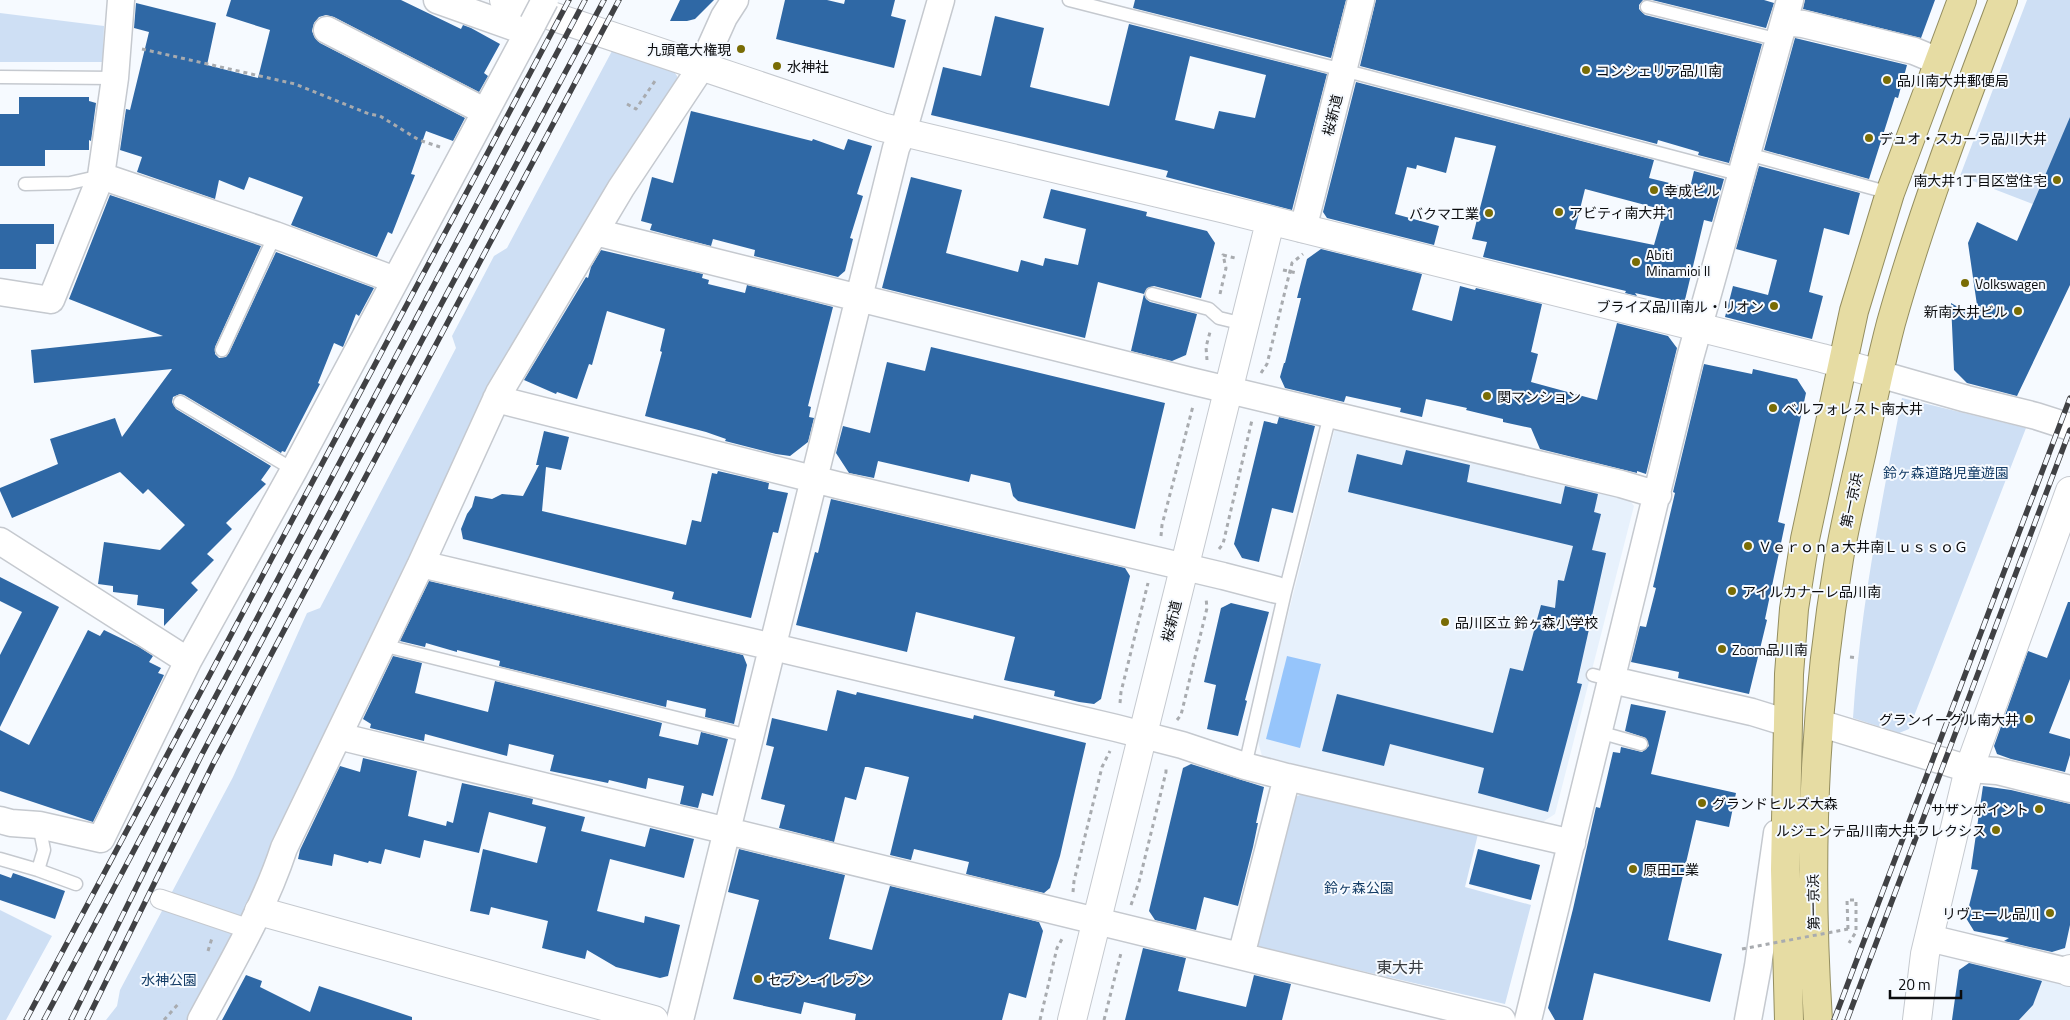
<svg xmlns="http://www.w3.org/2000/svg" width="2070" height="1020" viewBox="0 0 2070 1020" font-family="'Titillium Web','Noto Sans JP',sans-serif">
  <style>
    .built { fill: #e7f1fc }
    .green { fill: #cedff4 }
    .water { fill: #96c5fb }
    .building { fill: #2f68a5; fill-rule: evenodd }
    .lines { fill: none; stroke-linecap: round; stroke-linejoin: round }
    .service-casing { stroke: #c5c9cf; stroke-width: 15 }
    .pedestrian-casing { stroke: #c5c9cf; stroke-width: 21 }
    .minor-casing { stroke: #c5c9cf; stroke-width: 29 }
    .tertiary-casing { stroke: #c5c9cf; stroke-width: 30 }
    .trunk-casing { stroke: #948e60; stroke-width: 30 }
    .path { stroke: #a8abaf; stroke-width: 3; stroke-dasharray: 4 4; stroke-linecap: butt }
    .service { stroke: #fff; stroke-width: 12 }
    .pedestrian { stroke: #fff; stroke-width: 19 }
    .minor { stroke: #fff; stroke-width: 26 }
    .tertiary { stroke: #fff; stroke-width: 28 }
    .trunk { stroke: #e6dca3; stroke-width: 28 }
    .rail-casing { stroke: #404144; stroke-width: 5.5 }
    .rail { stroke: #f6faff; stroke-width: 4; stroke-dasharray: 11; stroke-linecap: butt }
    .minor-bridge-casing { stroke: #c5c9cf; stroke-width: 29; stroke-linecap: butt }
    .path-bridge { stroke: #a8abaf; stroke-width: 3; stroke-dasharray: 4 4; stroke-linecap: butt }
    .minor-bridge { stroke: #fff; stroke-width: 26 }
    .poi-dot { fill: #796c05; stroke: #f6faff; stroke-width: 2 }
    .labels { text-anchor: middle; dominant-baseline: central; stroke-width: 4; stroke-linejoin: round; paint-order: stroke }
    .poi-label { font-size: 14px; fill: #0a0b0d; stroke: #f6faff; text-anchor: start }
    .street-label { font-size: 14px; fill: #0a0b0d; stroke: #f6faff }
    .park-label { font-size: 14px; fill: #123b65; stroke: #f6faff }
    .quarter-label { font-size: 16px; fill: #393d41; stroke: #f6faff }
  </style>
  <rect width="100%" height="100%" fill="#f6faff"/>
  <path class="built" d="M1336,424L1625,494L1634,506L1555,814L1538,825L1262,756L1257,738Z
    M1974,960L2070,984V1020H1952L1959,970Z"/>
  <path class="green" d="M2027,0H2070V117L2035,205L1960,176Z
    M0,13L104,26L103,62H0Z
    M612,51L671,67L677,76L678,89L575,252L193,1020H106L117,1006L120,990L233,777L307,613L320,608L456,348L452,336L494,256L507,248Z
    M1902,398L2026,428L1909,729L1899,733L1853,718C1860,610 1881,504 1902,398Z
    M1306,793L1478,834L1465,887L1531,905L1505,1004L1254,946L1289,802L1297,796Z
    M0,910L52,936L6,1020H0Z"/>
  <path class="water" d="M1287,656L1321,664L1300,748L1266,739Z"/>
  <path class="building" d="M231,0H401L461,29L463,25L471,28L500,44L484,73L488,76L479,92L334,17L326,15L319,17L314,23L312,31L315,38L320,43L465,118L453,141L426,131L411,174L415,175L392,234L388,232L377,257L291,225L303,197L249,177L244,190L219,180L215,199L137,172L142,157L120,150L126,109L130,110L149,32L134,28L136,3L216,23L207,65L258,78L270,30L226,16Z
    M680,0H714L695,19L687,21H670Z
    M785,0H827L844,4L845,0H895L891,16L906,20L894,68L776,39Z
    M1135,0H1346L1331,58L1133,8Z
    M1376,0H1643L1639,5V9L1645,15L1762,44L1729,163L1698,155L1699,152L1658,140L1657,144L1360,66Z
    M1652,0H1764L1774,3L1766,28Z
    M1805,0H1935L1921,38L1803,9Z
    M995,16L1044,28L1030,87L1109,106L1129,24L1327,74L1292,210L1166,177L1168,171L931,115L943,67L981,76ZM1190,56L1266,75L1255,118L1219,111L1214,129L1175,120Z
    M1795,38L1907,65L1898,98L1895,97L1869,179L1764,150Z
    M1356,82L1654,160L1649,178L1690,188L1694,171L1724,179L1712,222L1704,220L1684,304L1635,293L1637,296L1625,293L1626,291L1483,257L1487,242L1472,239L1496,146L1455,137L1446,173L1417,165L1416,169L1407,167L1395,214L1439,226L1434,245L1327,218L1323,212ZM1585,189L1664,210L1654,245L1575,229Z
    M19,97H89V101L96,103L91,141L89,140V150H45V166H0V114H19Z
    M691,111L812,141L813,139L844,150L848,139L872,146L857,194L863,196L850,238L853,239L845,271L838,277L754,256L755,250L713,239L711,246L650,230L652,224L641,221L652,177L673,183Z
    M2070,117V285L2017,396L1967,383L1954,370L1951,303L1979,319L1968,243L1977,222L2017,241Z
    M1759,166L1860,193L1849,235L1824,228L1809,292L1823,296L1812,339L1725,317L1733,286L1768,295L1777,260L1736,249Z
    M911,177L962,190L946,253L1018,272L1021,260L1043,266L1045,258L1078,265L1086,229L1043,218L1051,189L1147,212L1146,216L1207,231L1215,243L1201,298L1154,286L1147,288L1144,294L1098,282L1085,338L882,288Z
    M110,195L261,246L215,347V354L219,358L226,357L229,353L276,252L374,288L359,316L356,314L343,347L334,343L318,383L320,384L285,452L282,451L281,453L184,395L180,394L173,397L172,402L176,409L271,466L261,480L266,484L226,523L232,529L207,554L214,560L191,583L198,590L164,626V609L137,605L138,595L113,592V586L98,584L104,542L160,550L185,525L148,489L143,494L120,472L12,518L0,491V488L58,464L50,439L115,418L122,437L172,369L34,383L31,350L163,336L69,299Z
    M0,224H54V244H36V269H0Z
    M1321,249L1422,274L1412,310L1452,321L1460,286L1475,290L1476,288L1542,304L1531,352L1538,354L1531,382L1597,400L1617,323L1668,336L1677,348L1646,474L1637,471V473L1540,449L1531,428L1503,422V419L1466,410L1467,408L1426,399L1422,417L1400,412L1401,408L1346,396L1344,402L1285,388L1280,377L1284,363H1285L1301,298H1297L1307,259Z
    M601,250L703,274L702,278L709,280L708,284L745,293L747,285L833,307L808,406L811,407L809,417L814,418L808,442L790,456L776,454L725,441L726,439L706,432L645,416L662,352L660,351L665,329L607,311L592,365L589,364L577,399L557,392L556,394L524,380L586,277L588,278L591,267Z
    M1144,294L1146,299L1150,302L1197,314L1186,355L1172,361L1131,351Z
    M931,347L1165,403L1135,529L1018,501L1013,496L1010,483L971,474L969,482L878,461L874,478L849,473L836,453L843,426L870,433L887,362L925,371Z
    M1704,364L1752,374L1753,369L1797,379L1806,393L1778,522L1785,524L1765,619L1767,620L1749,694L1678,678L1679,672L1631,662L1640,626L1646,627L1656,588L1653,587L1675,493L1673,492Z
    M1279,417L1315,426L1293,513L1272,508L1259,562L1242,558L1234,544L1264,421L1277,424Z
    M544,431L569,437L561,470L546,467L542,511L686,545L692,520L701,522L712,473L717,474L718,471L769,483L768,489L788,493L778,533L773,532L751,618L672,599L674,592L463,539L461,529L467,514L472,507L475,496L492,499L502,494L523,496L539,465H536Z
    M1406,450L1470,465L1467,482L1561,504L1565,486L1598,494L1594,512L1601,514L1592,550L1606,553L1577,683L1582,684L1548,812L1478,793L1484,768L1390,744L1384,766L1322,751L1337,694L1493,733L1510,668L1523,671L1541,605L1555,608L1558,580L1564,581L1573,546L1348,492L1357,454L1402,465Z
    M831,499L1125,568L1130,576L1101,699L1094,704L1079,702L1054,696L1055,691L1004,680L1015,637L916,612L907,652L796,625L815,552L818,553Z
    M0,577L59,607L0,727V655L22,612L0,601Z
    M429,581L743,655L747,665L734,724L705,717L706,709L667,700L666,707L499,666L500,661L457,650V652L426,643L425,647L400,641Z
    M2068,602H2070V679L2049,733L2070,739V755L2065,772L2011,759L1997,754L1994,746L2028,651L2047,658Z
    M1231,603L1269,612L1245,700L1247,701L1238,736L1207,729L1216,685L1204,682L1221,608Z
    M88,630L100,636L104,630L139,647L153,656L149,662L161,668L158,673L164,675L93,822L0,791V730L29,745Z
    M393,656L422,663L415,693L488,712L495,681L662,723L659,736L698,745L701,732L728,739L713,796L702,793L698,808L680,804L684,786L648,778L646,789L609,780L608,783L550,771L554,755L509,744L507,756L425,734L424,741L370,728L371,724L363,719Z
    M837,690L856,695L857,692L973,719L974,715L1086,743L1060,856L1050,888L1044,893L966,874L969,862L914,849L911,860L890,855L909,777L868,767H865L856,800L845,797L834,842L779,828L785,805L761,799L774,747L766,745L772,718L827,731Z
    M1631,704L1666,711L1651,774L1736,793L1729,827L1696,820L1668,940L1722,954L1710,1002L1594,973L1583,1020H1555L1548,1008L1573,909L1596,807L1600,808L1613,752L1620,753L1621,747L1642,752L1649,746L1646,738L1625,731Z
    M363,758L417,771L408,816L446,826L447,821L453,823L462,783L533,799L532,804L585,817L581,831L645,847L650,828L694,839L684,878L610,859L597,911L644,923L645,916L680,925L668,976L660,978L616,967L587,950L585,959L542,948L548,921L491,907L489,915L470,911L483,849L537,863L546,827L489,812L479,853L424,840L420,858L385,849L381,864L369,861L368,863L334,854L332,866L298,859L300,850L340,766L360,772Z
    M1191,764L1264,787L1256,823H1258L1253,847L1238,906L1204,897L1196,930L1155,920L1149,911L1183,768Z
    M1983,786L2011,790L2070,804V925L2065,948L2052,952L2004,941L2009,938L1974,931L1966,918L1978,870L1971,869Z
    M739,849L845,875L829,939L872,950L890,886L1039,922L1043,931L1026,998L1009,993L1002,1020H855L856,1014L804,1002L801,1014L733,999L759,900L728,892Z
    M1478,849L1540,865L1531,900L1469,884Z
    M13,873L65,891L55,919L0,900V874L11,878Z
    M1143,948L1186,958L1178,991L1246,1007L1254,975L1291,984L1282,1020H1125Z
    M1969,963L2042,981L2033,1005L2019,1020H1952L1959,970Z
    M246,975L262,981L260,987L310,1012L319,986L412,1017V1020H222Z"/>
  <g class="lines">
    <g class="service-casing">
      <path id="service" d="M1069,0L1343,70L1742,175
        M1647,7L1779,40
        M0,77L115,78
        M1748,154L1890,193
        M25,184L70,183L101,176
        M1152,294L1209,309L1219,318L1244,324
        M222,350L275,235
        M180,402L294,470
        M382,645L749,736
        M1593,675L1612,680
        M1599,732L1641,744
        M1245,766L1285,592L1330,415
        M0,859L38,870L44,850L39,825L36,824
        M38,870L76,884"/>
    </g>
    <g class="pedestrian-casing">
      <path id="pedestrian" d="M160,899L240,926"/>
    </g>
    <g class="minor-casing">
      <path id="minor" d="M437,0L527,32
        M1784,22L1803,24L1914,51L1938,61
        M327,30L484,111
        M101,176L275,235L395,280
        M1303,229L1361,0
        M595,232L1191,381L1621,484L1658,495
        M0,292L51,300L101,176L115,78L121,0
        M1879,374L1967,399L2036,416L2070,427
        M496,399L837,485L1223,576L1277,590
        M0,541L188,661
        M421,564L1116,728L1182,745L1245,766L1287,777L1572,843
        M1612,680L1752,712L1788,723
        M1819,723L1969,769L1997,771L2070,789
        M338,736L1502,1020
        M0,820L11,823L39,825L101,839L188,661L294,470L533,23
        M1929,938L2070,972
        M1241,956L1287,777
        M201,1020C231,964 264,909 284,848L421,564L499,393L621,188L702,66L724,17L735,0
        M680,1020L896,148L903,132L941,0
        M1528,1020L1690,358L1790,0
        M1748,1020L1758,966L1777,833"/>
    </g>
    <g class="tertiary-casing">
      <path id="tertiary" d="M504,0L882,127L1225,209L1822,358L1879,374
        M259,911L654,1020
        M2069,972L2070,969
        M1072,1020L1270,222
        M1917,1020L1925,954L1969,769L2070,491"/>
    </g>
    <g class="trunk-casing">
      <path id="trunk" d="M1789,1020L1785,870L1789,674L1794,609L1805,539L1854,311L1890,193L1962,0
        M1818,1020C1808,866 1813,711 1839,559C1845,523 1854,487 1862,451C1871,408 1880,365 1891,323C1922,213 1963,106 2003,0"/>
    </g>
    <path class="path" d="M142,49L295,84L369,114L380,116L419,140L440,147
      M627,104L636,109L657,78
      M1283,270L1297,273
      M1220,294L1226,268L1223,255L1235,258
      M1207,360L1206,347L1210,332
      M1261,373L1267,364L1292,263L1303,254
      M1161,536L1162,525L1193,406
      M1219,549L1223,544L1252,420
      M1850,657L1858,658
      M1120,703L1121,692L1148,583
      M1177,720L1181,715L1207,608L1206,598
      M1073,892L1074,881L1102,767L1110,751
      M1131,905L1139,882L1166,772V766
      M1848,929L1847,900H1856V932L1849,943
      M208,951L212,938
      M164,1020L180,1002
      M1040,1020L1057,948L1062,939
      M1104,1020L1121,953"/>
    <use href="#service" class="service"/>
    <use href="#pedestrian" class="pedestrian"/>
    <use href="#minor" class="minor"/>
    <use href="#tertiary" class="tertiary"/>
    <use href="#trunk" class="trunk"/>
    <g class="rail-casing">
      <path id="rail" d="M26,1020L569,0
        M44,1020L585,0
        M71,1020L201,756L313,544L604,0
        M87,1020L213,764L619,0
        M1834,1020L2070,398
        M1847,1020L2070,430"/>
    </g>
    <use href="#rail" class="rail"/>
    <g class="minor-bridge-casing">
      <path id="minor-bridge" d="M533,23L545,0"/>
    </g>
    <path class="path-bridge" d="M1742,949L1848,929"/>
    <use href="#minor-bridge" class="minor-bridge"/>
  </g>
  <g class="poi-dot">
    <circle cx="741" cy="49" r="5"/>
    <circle cx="777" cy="66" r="5"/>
    <circle cx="1586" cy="70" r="5"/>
    <circle cx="1887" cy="80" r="5"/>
    <circle cx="1869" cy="138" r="5"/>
    <circle cx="2057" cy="180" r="5"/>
    <circle cx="1654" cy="190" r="5"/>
    <circle cx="1559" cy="212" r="5"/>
    <circle cx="1489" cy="213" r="5"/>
    <circle cx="1636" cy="262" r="5"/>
    <circle cx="1965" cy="283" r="5"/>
    <circle cx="1774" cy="306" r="5"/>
    <circle cx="2018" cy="311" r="5"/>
    <circle cx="1487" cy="396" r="5"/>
    <circle cx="1773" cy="408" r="5"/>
    <circle cx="1748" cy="546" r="5"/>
    <circle cx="1732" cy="591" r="5"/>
    <circle cx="1445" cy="622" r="5"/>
    <circle cx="1722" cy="649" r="5"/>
    <circle cx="2029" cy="719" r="5"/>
    <circle cx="1702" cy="803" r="5"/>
    <circle cx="2039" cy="809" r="5"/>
    <circle cx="1996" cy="830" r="5"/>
    <circle cx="1633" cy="869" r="5"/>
    <circle cx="2050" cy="913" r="5"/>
    <circle cx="758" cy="979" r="5"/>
  </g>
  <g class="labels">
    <g class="poi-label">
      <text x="731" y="49" text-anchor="end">九頭竜大権現</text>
      <text x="787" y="66">水神社</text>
      <text x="1596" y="70">コンシェリア品川南</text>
      <text x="1897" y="80">品川南大井郵便局</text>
      <text x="1879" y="138">デュオ・スカーラ品川大井</text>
      <text x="2047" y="180" text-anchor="end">南大井1丁目区営住宅</text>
      <text x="1664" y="190">幸成ビル</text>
      <text x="1569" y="212">アビティ南大井1</text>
      <text x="1479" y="213" text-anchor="end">バクマ工業</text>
      <text x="1646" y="254">Abiti<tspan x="1646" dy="16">Minamioi II</tspan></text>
      <text x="1975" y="283">Volkswagen</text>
      <text x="1764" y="306" text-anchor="end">ブライズ品川南ル・リオン</text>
      <text x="2008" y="311" text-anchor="end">新南大井ビル</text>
      <text x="1497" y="396">関マンション</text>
      <text x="1783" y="408">ベルフォレスト南大井</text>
      <text x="1758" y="546">Ｖｅｒｏｎａ大井南ＬｕｓｓｏＧ</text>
      <text x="1742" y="591">アイルカナーレ品川南</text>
      <text x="1455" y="622">品川区立 鈴ヶ森小学校</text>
      <text x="1732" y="649">Zoom品川南</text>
      <text x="2019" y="719" text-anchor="end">グランイーグル南大井</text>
      <text x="1712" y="803">グランドヒルズ大森</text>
      <text x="2029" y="809" text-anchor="end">サザンポイント</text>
      <text x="1986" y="830" text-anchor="end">ルジェンテ品川南大井フレクシス</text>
      <text x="1643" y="869">原田工業</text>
      <text x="2040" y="913" text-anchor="end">リヴェール品川</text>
      <text x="768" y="979">セブン-イレブン</text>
    </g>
    <g class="street-label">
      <text transform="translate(1332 115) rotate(-76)">桜新道</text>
      <text transform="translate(1851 500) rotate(-78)">第一京浜</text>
      <text transform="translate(1171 621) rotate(-76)">桜新道</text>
      <text transform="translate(1813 902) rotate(-91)">第一京浜</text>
    </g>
    <g class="park-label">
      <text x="1946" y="472">鈴ヶ森道路児童遊園</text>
      <text x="1359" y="887">鈴ヶ森公園</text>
      <text x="169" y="979">水神公園</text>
    </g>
    <g class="quarter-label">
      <text x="1400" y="967">東大井</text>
    </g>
  </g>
  <path d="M1890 990v8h71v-8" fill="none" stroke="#0a0b0d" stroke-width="2.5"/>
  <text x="1898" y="990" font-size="15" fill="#0a0b0d" stroke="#f6faff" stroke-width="4" paint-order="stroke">20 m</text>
</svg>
